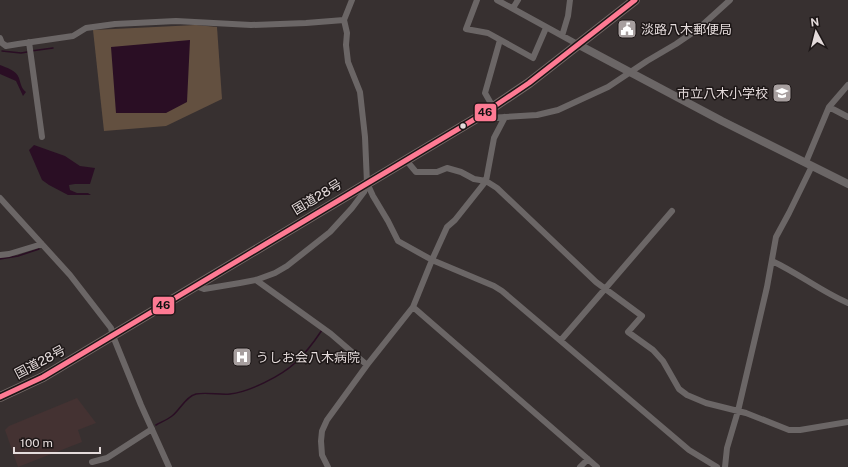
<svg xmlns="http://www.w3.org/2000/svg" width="848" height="467" viewBox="0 0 848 467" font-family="'Public Sans','Noto Sans JP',sans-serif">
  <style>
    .built { fill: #443232 }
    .green { fill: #635040 }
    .water { fill: #2a0e24 }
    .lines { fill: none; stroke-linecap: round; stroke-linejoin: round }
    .stream { stroke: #2a0e24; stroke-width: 1.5 }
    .minor { stroke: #6b6666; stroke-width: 6 }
    .tertiary { stroke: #6b6666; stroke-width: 8 }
    .trunk { stroke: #736866; stroke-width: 10 }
    .bus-1-casing { stroke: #1d1717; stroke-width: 8 }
    .bus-1 { stroke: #fe7a93; stroke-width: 5 }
    .bus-dot { fill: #e4dbdb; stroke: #1d1717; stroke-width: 1.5 }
    .labels { text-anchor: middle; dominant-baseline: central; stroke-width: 3; stroke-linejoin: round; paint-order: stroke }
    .poi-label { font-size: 13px; fill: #e4dbdb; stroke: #1d1717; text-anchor: start }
    .street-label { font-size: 13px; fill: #e4dbdb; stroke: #1d1717 }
    .line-badge { stroke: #1d1717; stroke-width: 1.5 }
    .pale-badge-label { font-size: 11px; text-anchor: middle; font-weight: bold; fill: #111 }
  </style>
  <rect width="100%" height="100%" fill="#373030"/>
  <path class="built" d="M77,398L96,423L78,430L82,442L18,467L5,430L9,426Z"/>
  <path class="green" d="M196,25L217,27L222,99L166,126L104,131L93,30Z"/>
  <path class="water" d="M190,40L187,102L166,113H116L111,47Z
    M0,65C7,68 16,70 19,78C21,84 21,88 26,92L23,96L16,81L0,74Z
    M34,145L65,156L80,166L95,168L90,184H75L69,185L70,190L77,193H88L91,195H68L49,185L42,180L29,150Z"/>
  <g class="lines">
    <path class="stream" d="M2,51L21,53L27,52
      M31,51L53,48
      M0,259L18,256L39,249
      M156,425C161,422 167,420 172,416C180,410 186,396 196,394C207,392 219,395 230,394C249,392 281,376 295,363C306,353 314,342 322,330"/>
    <path class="minor" d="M477,0L466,29L488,33L533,58L546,28
      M497,0L579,45
      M513,8L518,0
      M562,36L568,16L570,0
      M0,38L2,43L6,46L18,44L73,36L86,28L115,24L176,21L251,25L306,23L344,20
      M29,42L42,137
      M493,107L485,93L500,40
      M829,107L848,117
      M480,116L488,118L537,115L558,110L608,87L647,61L676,44L698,29L730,0
      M406,160L416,172H437L447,168L461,172L474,179L486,181L497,188L596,282L642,316L628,332L653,350L663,361L679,389L687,395L706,403L746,413L789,430H800L848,422
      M806,162L829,107L848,85
      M367,183L373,196L388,221L398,241L432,260L494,286L502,291L689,450L717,467
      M0,198L70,275L111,328L113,336L141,405L169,467
      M0,255L9,254L42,244
      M772,261C798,273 822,292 848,303
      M256,280L331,334L367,365
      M196,286L204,289L240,283L256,280L275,273L287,266L330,232L352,208L364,192L367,183L365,137L360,92L348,62L346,45L347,33L344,20L352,0
      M413,307L597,467
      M561,340L672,211
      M92,462L107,458L152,429
      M328,467L322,455L321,441L322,431L327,420L367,365L413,307L432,260L447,227L455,220L486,181L494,138L505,117
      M580,467L588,459
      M725,467L727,448L738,411L767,287L776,237L789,213L812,166"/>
    <path class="tertiary" d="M579,45L722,121L848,184"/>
    <path class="trunk" d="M0,397L43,377L480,116L529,83L635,0"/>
    <g class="bus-1-casing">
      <path id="bus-1" d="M0,397L43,377L480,116L529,83L635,0"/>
    </g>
    <use href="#bus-1" class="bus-1"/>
  </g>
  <defs>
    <g id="civic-square" transform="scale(1)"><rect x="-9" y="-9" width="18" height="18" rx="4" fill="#a79f9f" stroke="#1d1717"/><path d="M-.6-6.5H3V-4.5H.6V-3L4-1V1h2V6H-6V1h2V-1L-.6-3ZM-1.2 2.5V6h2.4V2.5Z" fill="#fff"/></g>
    <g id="school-square" transform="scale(1)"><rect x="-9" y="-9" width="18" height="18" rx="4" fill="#a79f9f" stroke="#1d1717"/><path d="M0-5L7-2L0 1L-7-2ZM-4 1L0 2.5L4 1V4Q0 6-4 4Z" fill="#fff"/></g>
    <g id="hospital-square" transform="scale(1)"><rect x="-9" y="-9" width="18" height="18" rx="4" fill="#a79f9f" stroke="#1d1717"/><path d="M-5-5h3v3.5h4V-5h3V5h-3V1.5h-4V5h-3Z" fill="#fff"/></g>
  </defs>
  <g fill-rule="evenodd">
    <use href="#civic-square" x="627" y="29"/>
    <use href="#school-square" x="782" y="93"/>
    <use href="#hospital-square" x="242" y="357"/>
  </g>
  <circle class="bus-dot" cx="463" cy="126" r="3.5"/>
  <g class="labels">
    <g class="poi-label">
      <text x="641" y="29">淡路八木郵便局</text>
      <text x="768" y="93" text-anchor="end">市立八木小学校</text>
      <text x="256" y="357">うしお会八木病院</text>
    </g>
    <g class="street-label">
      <text transform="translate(317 197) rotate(-31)">国道28号</text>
      <text transform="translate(40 362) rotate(-28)">国道28号</text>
    </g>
  </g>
  <g class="line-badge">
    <rect x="474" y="103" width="23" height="19" rx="4" fill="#fe7a93"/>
    <rect x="152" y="296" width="23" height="19" rx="4" fill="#fe7a93"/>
  </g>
  <g class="pale-badge-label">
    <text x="485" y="116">46</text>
    <text x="163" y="309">46</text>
  </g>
  <g transform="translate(816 32) rotate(353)" stroke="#1d1717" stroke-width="3" paint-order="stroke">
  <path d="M0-3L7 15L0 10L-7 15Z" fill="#e4dbdb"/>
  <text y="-6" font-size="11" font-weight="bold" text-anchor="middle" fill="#e4dbdb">N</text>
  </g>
  <path d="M14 447v6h86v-6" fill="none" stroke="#e4dbdb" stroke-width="2"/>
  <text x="20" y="447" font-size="12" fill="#e4dbdb" stroke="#1d1717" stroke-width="3" paint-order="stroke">100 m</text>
</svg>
